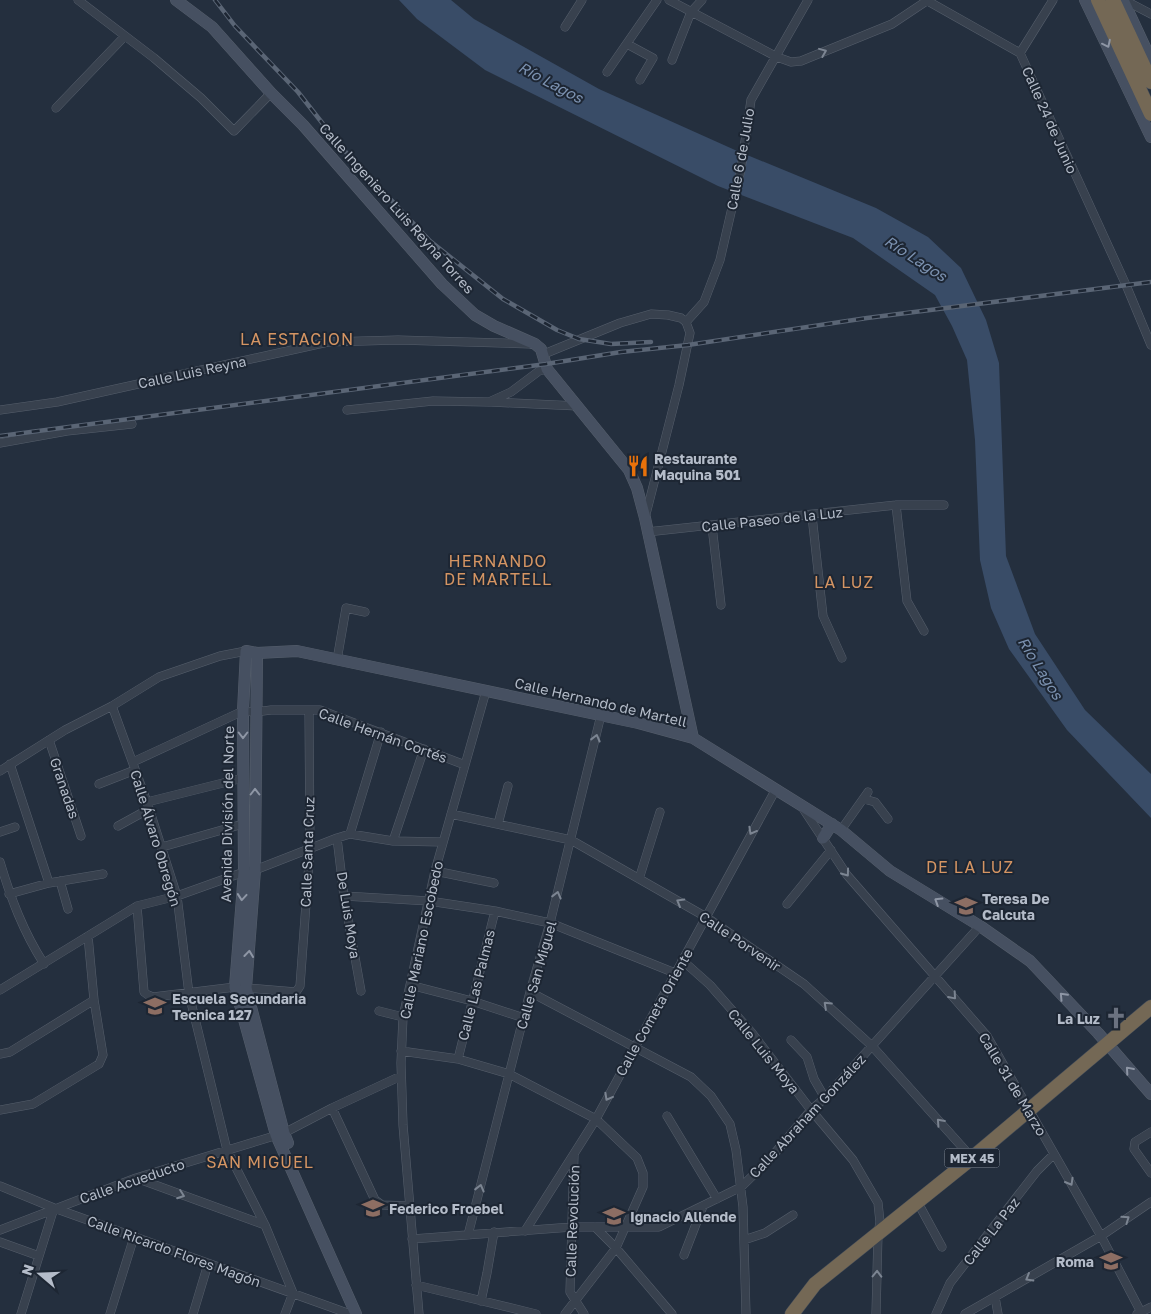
<svg xmlns="http://www.w3.org/2000/svg" width="1151" height="1314" viewBox="0 0 1151 1314" font-family="'Golos Text',sans-serif">
  <style>
    .water { fill: #394c67 }
    .lines { fill: none; stroke-linecap: round; stroke-linejoin: round }
    .street-casing { stroke: #565f6c; stroke-width: 9 }
    .secondary-casing { stroke: #565f6c; stroke-width: 12 }
    .highway-casing { stroke: #434c59; stroke-width: 15 }
    .street { stroke: #38414e; stroke-width: 8 }
    .secondary { stroke: #465061; stroke-width: 11 }
    .highway { stroke: #746855; stroke-width: 14 }
    .rail-casing { stroke: #5a6575; stroke-width: 4.5 }
    .rail { stroke: #1d2633; stroke-width: 2.5; stroke-dasharray: 8; stroke-linecap: butt }
    .oneway { stroke: #8e96a5 }
    .oneway2 { stroke: #7c8592 }
    .labels { text-anchor: middle; dominant-baseline: central; stroke-width: 4; stroke-linejoin: round; paint-order: stroke }
    .shield { fill: #1d2633; stroke: #878f9c; stroke-width: 1 }
    .shield-label { font-size: 12px; font-weight: bold; fill: #b4bcc9 }
    .street-label { font-size: 14px; fill: #b4bcc9; stroke: #1d2633 }
    .poi-label { font-size: 14px; font-weight: bold; fill: #b4bcc9; stroke: #1d2633; text-anchor: start }
    .water-label { font-size: 15px; font-style: italic; fill: #7c92b1; stroke: #1d2633 }
    .quarter-label { font-size: 16px; letter-spacing: 1px; fill: #d59563; stroke: #1d2633 }
  </style>
  <rect width="100%" height="100%" fill="#242f3e"/>
  <path class="water" d="M399,0H451L474,19L599,89L735,150L876,208L928,237L961,268L986,320L999,363L1006,556L1035,634L1085,710L1151,774V818L1067,730L1009,649L991,608L980,560L975,440L967,360L952,326L935,295L853,238L718,186L485,70L417,19Z"/>
  <g class="lines">
    <g class="street-casing">
      <path id="street" d="M78,0L154,58L201,98L234,131L271,93
        M669,0L777,57L791,62L801,61L892,24L928,0
        M926,0L1020,53L1126,285L1151,345
        M1124,0L1151,14
        M565,27L582,0
        M627,44L653,58L640,80
        M1020,53L1053,0
        M672,60L691,12L702,0
        M607,72L657,0
        M56,108L124,37
        M686,322L704,302L720,260L741,169L751,100L808,0
        M544,354L620,323L651,314L668,315L681,318L686,322
        M491,402L578,406
        M0,410L57,402L328,342L398,340L531,344
        M347,410L433,401L489,402L511,392L539,371L547,369
        M0,443L67,431L132,424
        M896,505L907,601L924,631
        M646,514L679,385L690,333L686,322
        M812,516L823,616L842,658
        M712,526L721,605
        M647,532L896,505H944
        M337,660L346,608L365,612
        M112,706L147,802L177,896L189,994L227,1150L265,1225L293,1293L285,1314
        M49,740L81,836
        M133,762L243,711L255,712L271,710H320L465,765
        M10,764L49,883
        M0,771L65,730L112,706L159,677L220,656L246,651
        M99,784L135,770
        M864,799L875,802L888,819
        M147,802L243,778
        M804,810L847,875L987,1036L1101,1236L1142,1314
        M451,814L571,840L706,917L804,984L872,1046L972,1158
        M498,824L508,786
        M118,826L149,809
        M841,830L868,792
        M0,832L15,827
        M350,834L381,732
        M337,838L344,896L361,991
        M393,841L424,749
        M162,847L243,824
        M0,862C11,899 23,931 44,964
        M435,871L494,883
        M639,879L660,812
        M60,881L68,909
        M9,894L49,883L103,874
        M344,896L429,901L495,911L550,923L675,973
        M787,904L831,850
        M137,906L144,992L148,995L153,997L235,987L296,992L300,986L310,849L309,710
        M682,960L710,985L752,1033L811,1110L853,1160L878,1203L880,1222L878,1234L876,1314
        M410,985L472,1001L524,1018
        M0,990L137,906L177,896L244,872L255,870L337,838L350,834L393,841L443,842
        M530,992L691,1077L711,1096L730,1124L736,1150L743,1207L746,1314
        M379,1011L403,1017
        M791,1040L807,1057L814,1079L825,1098
        M401,1051L458,1059L509,1074L596,1119L637,1158L643,1173V1187L616,1248L565,1314
        M0,1054L10,1052L94,1000
        M458,1059L495,911
        M332,1108L375,1200L382,1205L409,1206
        M0,1110L33,1104L99,1064L103,1055L94,1000L88,936
        M667,1116L717,1199
        M1151,1132L1135,1142L1134,1149L1151,1173
        M574,1155L570,1292L584,1314
        M136,1178L265,1225
        M0,1186L54,1208L350,1314
        M917,1201L942,1247
        M595,1227L616,1248L672,1314
        M0,1230L136,1178L284,1133L332,1108L401,1076
        M525,1231L596,1119L776,789
        M468,1235L530,992L550,923L601,715
        M412,1239L572,1227H659L741,1187L769,1160L811,1110L825,1098L980,926
        M744,1240L765,1233L793,1215
        M0,1242L39,1256
        M684,1255L703,1206
        M416,1285L536,1314
        M995,1297L998,1314
        M481,1301L487,1273L494,1232
        M21,1314L54,1208
        M110,1314L134,1237
        M193,1314L208,1264
        M419,1314L403,1125L401,1063L403,1017L435,871L486,691
        M936,1314L950,1283L1037,1171L1054,1154
        M965,1314L1101,1236L1151,1202
        M1137,1314L1151,1307"/>
    </g>
    <g class="secondary-casing">
      <path id="secondary" d="M176,0L212,27L271,93L303,125L442,284L475,315L494,326L535,344L541,349L547,369L629,470L637,488L645,518L693,738
        M1085,0L1151,137
        M1123,0L1151,60
        M257,653L255,870L246,988L284,1133L288,1143
        M823,838L832,824
        M356,1314L276,1135L235,987L244,872L243,711L246,651L257,653L297,651L638,723L693,738L841,830L890,871L980,926L1030,961L1098,1033L1151,1094"/>
    </g>
    <g class="highway-casing">
      <path id="highway" d="M1098,0L1151,114
        M1113,0L1151,82
        M792,1314L815,1284L972,1158L1151,1007"/>
    </g>
    <use href="#street" class="street"/>
    <use href="#secondary" class="secondary"/>
    <use href="#highway" class="highway"/>
    <g class="rail-casing">
      <path id="rail" d="M215,0L235,26L298,92L341,147L430,241L503,299L557,330L579,339L611,344L651,342
        M0,436L546,364L621,352L688,345L867,318L1151,282"/>
    </g>
    <use href="#rail" class="rail"/>
  </g>
  <defs><path id="oneway-chevron" d="M-2-3.5L2.5 0L-2 3.5" fill="none" stroke-width="1.6" stroke-linecap="round" stroke-linejoin="round" transform="scale(1.25)"/></defs>
  <g class="oneway">
    <use href="#oneway-chevron" transform="translate(1107 44) rotate(64)"/>
    <use href="#oneway-chevron" transform="translate(243 735) rotate(90)"/>
    <use href="#oneway-chevron" transform="translate(255 792) rotate(-90)"/>
    <use href="#oneway-chevron" transform="translate(242 897) rotate(95)"/>
    <use href="#oneway-chevron" transform="translate(938 901) rotate(-148)"/>
    <use href="#oneway-chevron" transform="translate(249 954) rotate(-84)"/>
    <use href="#oneway-chevron" transform="translate(1063 996) rotate(-133)"/>
    <use href="#oneway-chevron" transform="translate(1129 1070) rotate(-131)"/>
  </g>
  <g class="oneway2">
    <use href="#oneway-chevron" transform="translate(823 52) rotate(-22)"/>
    <use href="#oneway-chevron" transform="translate(596 738) rotate(-76)"/>
    <use href="#oneway-chevron" transform="translate(752 831) rotate(119)"/>
    <use href="#oneway-chevron" transform="translate(846 873) rotate(54)"/>
    <use href="#oneway-chevron" transform="translate(557 895) rotate(-76)"/>
    <use href="#oneway-chevron" transform="translate(680 902) rotate(-150)"/>
    <use href="#oneway-chevron" transform="translate(953 996) rotate(49)"/>
    <use href="#oneway-chevron" transform="translate(827 1005) rotate(-137)"/>
    <use href="#oneway-chevron" transform="translate(608 1097) rotate(119)"/>
    <use href="#oneway-chevron" transform="translate(940 1122) rotate(-132)"/>
    <use href="#oneway-chevron" transform="translate(1070 1182) rotate(60)"/>
    <use href="#oneway-chevron" transform="translate(480 1188) rotate(-76)"/>
    <use href="#oneway-chevron" transform="translate(181 1195) rotate(20)"/>
    <use href="#oneway-chevron" transform="translate(1126 1219) rotate(-35)"/>
    <use href="#oneway-chevron" transform="translate(877 1274) rotate(-89)"/>
    <use href="#oneway-chevron" transform="translate(1029 1278) rotate(150)"/>
  </g>
  <defs>
    <g id="restaurant-bare" transform="scale(1.725)"><path d="M-5-6h1v4h1v-4h1v4h1v-4h1v5L-1.5 .5V6h-2V.5L-5-1ZM5-6V6H3V1.5H1.5Q1.5-4 5-6Z" fill="#e8710a" stroke="#1d2633" stroke-width="2.5" paint-order="stroke"/></g>
    <g id="school-bare" transform="scale(1.725)"><path d="M0-5L7-2L0 1L-7-2ZM-4 1L0 2.5L4 1V4Q0 6-4 4Z" fill="#8d6e63" stroke="#1d2633" stroke-width="2.5" paint-order="stroke"/></g>
    <g id="church-bare" transform="scale(1.725)"><path d="M-1.2-6h2.4v3.5h3.3v2.4h-3.3V6h-2.4V-.1h-3.3v-2.4h3.3Z" fill="#6b7280" stroke="#1d2633" stroke-width="2.5" paint-order="stroke"/></g>
  </defs>
  <g fill-rule="evenodd">
    <use href="#restaurant-bare" x="638" y="466"/>
    <use href="#school-bare" x="966" y="906"/>
    <use href="#school-bare" x="155" y="1006"/>
    <use href="#church-bare" x="1116" y="1018"/>
    <use href="#school-bare" x="373" y="1208"/>
    <use href="#school-bare" x="614" y="1216"/>
    <use href="#school-bare" x="1111" y="1261"/>
  </g>
  <g class="labels">
    <rect class="shield" x="944.5" y="1148.5" width="55" height="19" rx="4"/>
    <g class="shield-label">
      <text x="972" y="1158">MEX 45</text>
    </g>
    <g class="street-label">
      <text transform="translate(1050 120) rotate(66)">Calle 24 de Junio</text>
      <text transform="translate(740 159) rotate(-80)">Calle 6 de Julio</text>
      <text transform="translate(397 208) rotate(48)">Calle Ingeniero Luis Reyna Torres</text>
      <text transform="translate(192 372) rotate(-12)">Calle Luis Reyna</text>
      <text transform="translate(772 519) rotate(-6)">Calle Paseo de la Luz</text>
      <text transform="translate(601 702) rotate(13)">Calle Hernando de Martell</text>
      <text transform="translate(383 735) rotate(20)">Calle Hernán Cortés</text>
      <text transform="translate(65 788) rotate(71)">Granadas</text>
      <text transform="translate(227 814) rotate(-89)">Avenida División del Norte</text>
      <text transform="translate(156 838) rotate(73)">Calle Álvaro Obregón</text>
      <text transform="translate(307 852) rotate(-88)">Calle Santa Cruz</text>
      <text transform="translate(349 915) rotate(81)">De Luis Moya</text>
      <text transform="translate(421 940) rotate(-78)">Calle Mariano Escobedo</text>
      <text transform="translate(740 941) rotate(34)">Calle Porvenir</text>
      <text transform="translate(536 975) rotate(-74)">Calle San Miguel</text>
      <text transform="translate(476 985) rotate(-76)">Calle Las Palmas</text>
      <text transform="translate(654 1012) rotate(-61)">Calle Cometa Oriente</text>
      <text transform="translate(764 1051) rotate(51)">Calle Luis Moya</text>
      <text transform="translate(1013 1084) rotate(59)">Calle 31 de Marzo</text>
      <text transform="translate(807 1116) rotate(-47)">Calle Abraham González</text>
      <text transform="translate(132 1181) rotate(-19)">Calle Acueducto</text>
      <text transform="translate(572 1221) rotate(-88)">Calle Revolución</text>
      <text transform="translate(991 1231) rotate(-52)">Calle La Paz</text>
      <text transform="translate(174 1251) rotate(20)">Calle Ricardo Flores Magón</text>
    </g>
    <g class="poi-label">
      <text x="654" y="458">Restaurante<tspan x="654" dy="16">Maquina 501</tspan></text>
      <text x="982" y="898">Teresa De<tspan x="982" dy="16">Calcuta</tspan></text>
      <text x="172" y="998">Escuela Secundaria<tspan x="172" dy="16">Tecnica 127</tspan></text>
      <text x="1100" y="1018" text-anchor="end">La Luz</text>
      <text x="389" y="1208">Federico Froebel</text>
      <text x="630" y="1216">Ignacio Allende</text>
      <text x="1094" y="1261" text-anchor="end">Roma</text>
    </g>
    <g class="water-label">
      <text transform="translate(551 82) rotate(28)">Río Lagos</text>
      <text transform="translate(916 258) rotate(33)">Río Lagos</text>
      <text transform="translate(1041 668) rotate(58)">Río Lagos</text>
    </g>
    <g class="quarter-label">
      <text x="297" y="339">LA ESTACION</text>
      <text x="498" y="561">HERNANDO<tspan x="498" dy="18">DE MARTELL</tspan></text>
      <text x="844" y="582">LA LUZ</text>
      <text x="970" y="867">DE LA LUZ</text>
      <text x="260" y="1162">SAN MIGUEL</text>
    </g>
  </g>
  <g transform="translate(40 1274) rotate(289)" stroke="#1d2633" stroke-width="4" paint-order="stroke">
  <path d="M0-4L9 19L0 12L-9 19Z" fill="#b4bcc9"/>
  <text y="-8" font-size="14" font-weight="bold" text-anchor="middle" fill="#b4bcc9">N</text>
  </g>
</svg>
